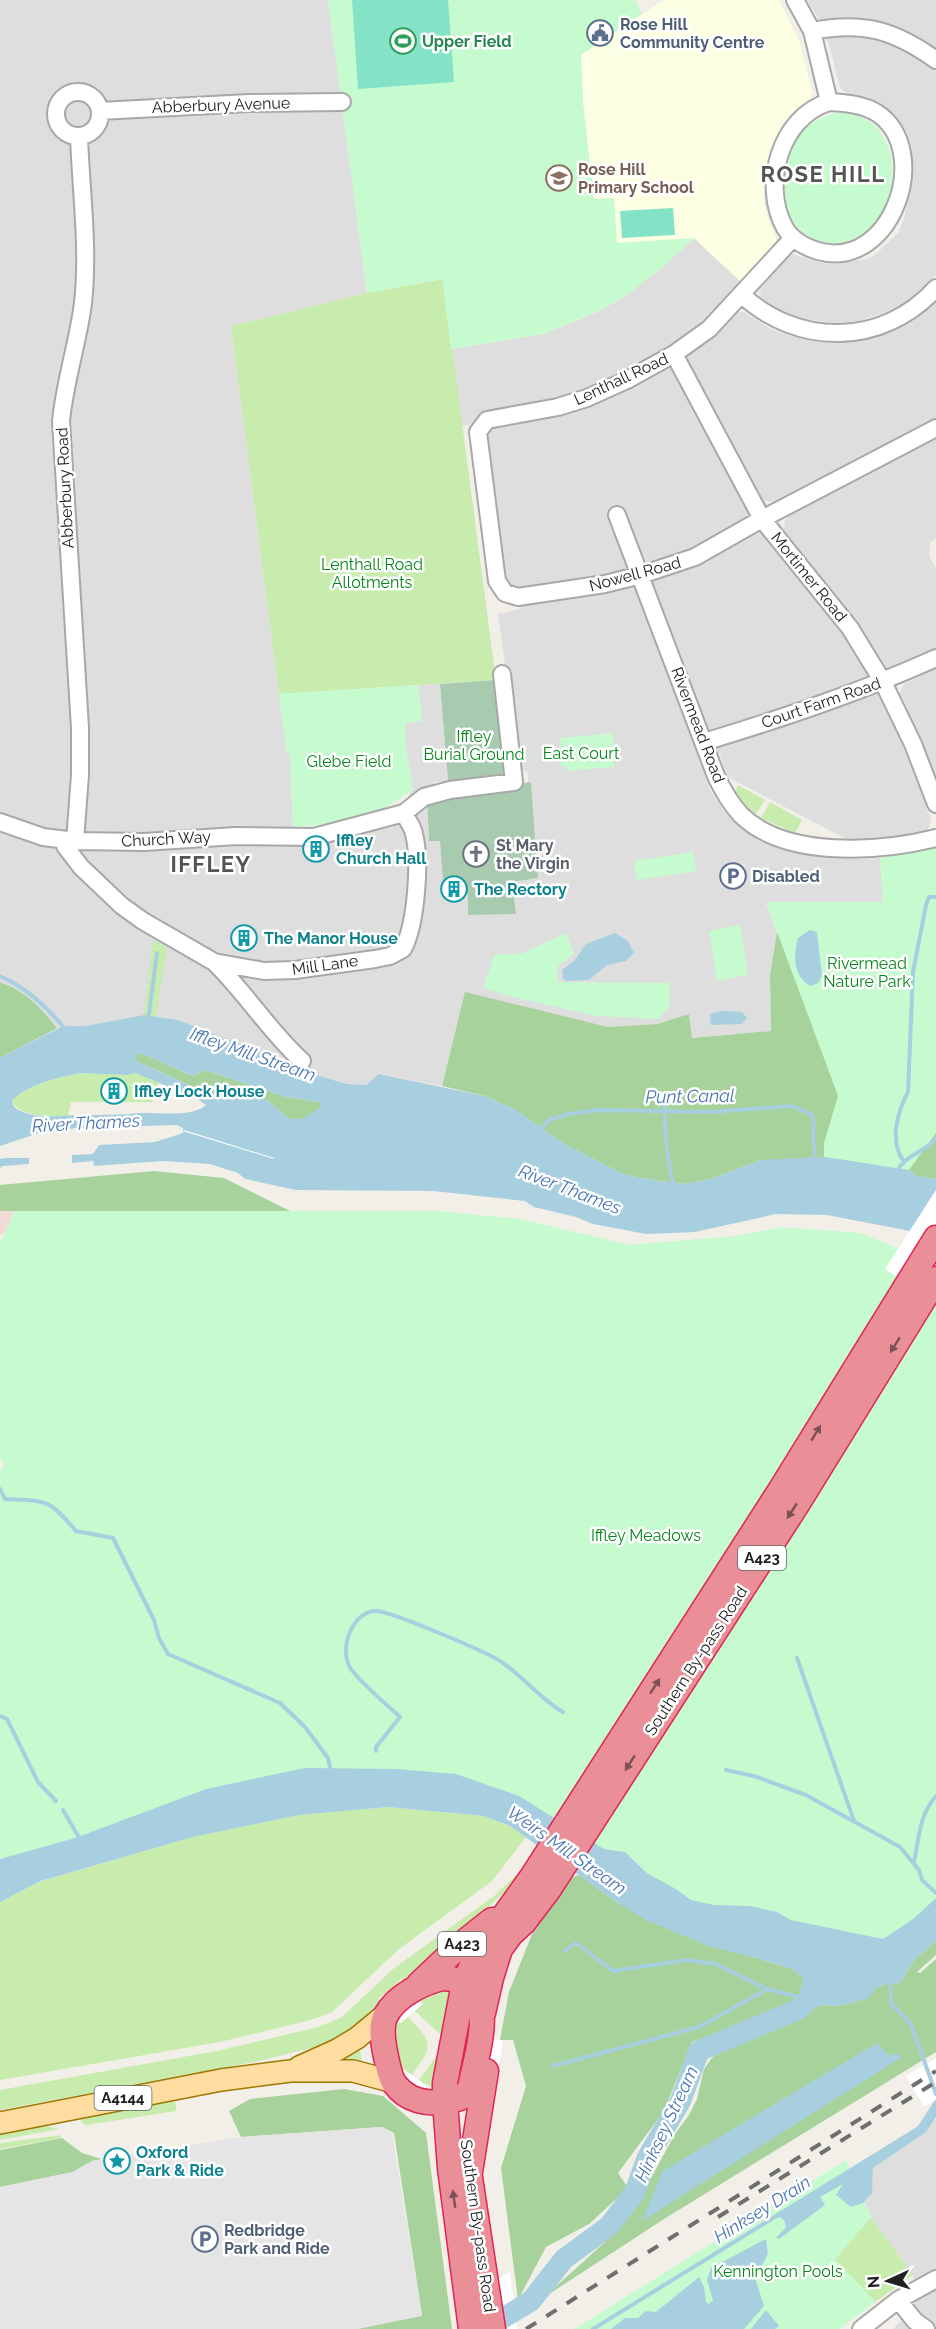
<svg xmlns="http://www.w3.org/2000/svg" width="936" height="2329" viewBox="0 0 936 2329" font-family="Raleway,sans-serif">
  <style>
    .residential { fill: #dfdede }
    .commercial { fill: #f2dad7 }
    .education { fill: #fdffe3 }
    .grass { fill: #c7ecad; fill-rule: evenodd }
    .forest { fill: #a7d29b }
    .cemetery { fill: #a8cbb0 }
    .park { fill: #c5fbce }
    .pitch { fill: #84e2c6 }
    .parking { fill: #e5e5e5 }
    .water { fill: #a7cfe0; fill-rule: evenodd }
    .pier { fill: #fff }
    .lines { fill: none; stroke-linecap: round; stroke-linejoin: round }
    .stream { stroke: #a7cfe0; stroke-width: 4 }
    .river { stroke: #a7cfe0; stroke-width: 21 }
    .minor-casing { stroke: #a8a8a8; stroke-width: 20 }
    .major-casing { stroke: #9e7700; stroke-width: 24 }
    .highway-casing { stroke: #e12355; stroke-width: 27 }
    .minor { stroke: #fff; stroke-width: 16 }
    .major { stroke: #ffdda0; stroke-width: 21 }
    .highway { stroke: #ea8e98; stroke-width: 24 }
    .rail { stroke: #6f6f6f; stroke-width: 4; stroke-dasharray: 12 12; stroke-linecap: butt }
    .oneway { fill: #7b5257 }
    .labels { text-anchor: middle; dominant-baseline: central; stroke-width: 5; stroke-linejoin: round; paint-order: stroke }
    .shield { fill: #fff; stroke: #646464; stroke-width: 1.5 }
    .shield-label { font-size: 15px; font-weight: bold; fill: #212121 }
    .service-label { font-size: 16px; font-weight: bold; fill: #4e5e75; stroke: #fff; text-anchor: start }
    .leisure-label { font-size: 16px; font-weight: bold; fill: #27864d; stroke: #fff; text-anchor: start }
    .street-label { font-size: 16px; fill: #212121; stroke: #fff }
    .education-label { font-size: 16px; font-weight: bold; fill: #785e54; stroke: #fff; text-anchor: start }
    .park-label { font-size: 16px; fill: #08861d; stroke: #fff }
    .culture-label { font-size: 16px; font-weight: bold; fill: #0d838f; stroke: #fff; text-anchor: start }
    .worship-label { font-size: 16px; font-weight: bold; fill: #5b616d; stroke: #fff; text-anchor: start }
    .water-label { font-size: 18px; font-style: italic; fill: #4976b5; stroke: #fff }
    .district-label { font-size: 22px; font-weight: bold; letter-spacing: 1.5px; fill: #545454; stroke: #fff }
  </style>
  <rect width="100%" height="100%" fill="#f2efe8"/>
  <path class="residential" d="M0,0H328L367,293L231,326L279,694L287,753L290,754L293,827L288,845L393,827L412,789L406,749L405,722L422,721L418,685L440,684L448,781L434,782L427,798L429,841L440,840L443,880H454L455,884L463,883L468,894L469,915L516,914L512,882L538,878L531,782H528V772L514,766L507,680L498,614L521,609L518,590L509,587L504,580L486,421L462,426L451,349L543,334L599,311L628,294L666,264L694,238L740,281L730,318L738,312H744L769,328L787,335L821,342L866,340L891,333L910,324L936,303V417L779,499L770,502L764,500L784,528L785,520L790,515L936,439V539L930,542L929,555L936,568V648L902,665L881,701L898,734L919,787L931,820L928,829L925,832L902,837L846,839L726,776L720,753L705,774L711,791L724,811L733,821L755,838L791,852L851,859L880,858L883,902L766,903L777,932L770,975L771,1031L691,1038L689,1014L657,1024L608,1027L465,993L442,1086L380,1074L366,1085L347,1084L281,1065L250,1048L178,1020L144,1015L85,1026H63L0,1058Z
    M807,0H936V275L907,302L889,311L858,321L837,323L798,318L771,306L763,301L759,292L768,280L792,254L822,263L834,264L867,259L877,253L899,232L904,218L908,197L912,166V151L906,131L898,119L885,106L867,97L848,94L840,88L830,48L817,16Z
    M936,668V776L900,693L904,684Z
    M936,2119V2329H893L915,2307L913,2275L871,2217L853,2178L873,2161Z"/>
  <path class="commercial" d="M0,1211H14L7,1232L0,1235Z"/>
  <path class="education" d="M664,0H779L800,43L812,92L810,99L795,109L782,125L767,166L764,191V205L769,222L776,237V242L740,281L694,238L628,294L599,311L543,334L451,349L442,279L367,293L583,102L581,54Z"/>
  <path class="grass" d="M443,279L496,680L279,694L231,326L367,293Z
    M738,785L765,800L756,814L747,807L735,791Z
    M770,802L802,820L795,833L761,818Z
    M153,940L167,947L156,1017L144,1015Z
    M79,1073L126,1075L135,1073L159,1083L152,1102H71L68,1116C52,1116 20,1118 12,1101C27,1084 58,1078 79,1073ZM124,1083V1097L104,1098V1084Z
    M388,1807L484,1816L510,1826L526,1837L492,1881L399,1949L332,2012L311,2020L220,2042L0,2080V1902L42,1881L193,1837L299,1815Z
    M516,1875L515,1882L406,1984L401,1980L379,1999L383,2003L360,2023L323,2045L259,2061L0,2110V2090L222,2050L318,2027L342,2017L393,1969L494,1896Z
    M431,1989H455L445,2039L415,2011L423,2004L418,1998Z
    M408,2017C434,2044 433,2045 412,2075L398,2066L394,2031L398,2020L401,2023Z
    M360,2046L362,2064L333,2063Z
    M442,2048L436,2090L419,2080Z
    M169,2100L176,2103V2111L87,2125L82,2123L80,2114Z
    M46,2126L60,2129L0,2140V2132L28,2127Z
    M61,2135L60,2138L0,2149V2143Z
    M871,2217L913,2275L875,2302L835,2259Z"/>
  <path class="forest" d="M936,859V1179L916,1176L909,1170L878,1164L761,1160L711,1179L684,1184L639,1178L621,1173L566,1145L514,1109L485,1096L442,1086L465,992L608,1027L657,1024L689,1014L692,1038L771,1031L770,975L777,932L811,986Z
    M0,982C28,993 39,1006 57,1028L0,1058Z
    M136,1054H143L193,1076L205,1070L286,1097L320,1102V1109L302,1119H289L268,1101L240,1087L236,1088L227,1083L211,1095L136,1061Z
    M154,1171L224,1178L290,1211H0V1185Z
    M579,1875L618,1903L753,1957L792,1969L803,1978V1985L800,1988L799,2004L692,2042L664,2111L618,2173L628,2188L589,2224L546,2247L518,2300L501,2168L526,2086L513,2040H500L509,1992L532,1934L573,1877Z
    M936,1941V1955L917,1972L920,1973L936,1959V2052L664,2219L543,2298L614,2234L645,2189L675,2134L689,2115L697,2099L704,2069L711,2059L725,2045L798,2013L823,2005L839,2006L868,1998L876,1988L885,1984L900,1983L914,1960Z
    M344,2089L383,2096L426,2133L452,2329H357L422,2315L394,2133L382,2127L241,2137L229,2111L250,2099Z
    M62,2138L82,2153L102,2159L92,2161L73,2172L0,2187V2150Z"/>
  <path class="cemetery" d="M496,680L507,773L448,781L440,684Z
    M531,782L538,878L512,882L516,914L468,915V894H464L463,883L454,884V880L443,881L440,841H429L427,798Z"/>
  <path class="park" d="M328,0H635L642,14L581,55L583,102L594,199L614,198L617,243L694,238L666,264L628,294L599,311L543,334L451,349L442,279L367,293Z
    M843,112C917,120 902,239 836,243C820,244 807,237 796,225C777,204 785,152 803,131C813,119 828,114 843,112Z
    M418,685L422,721L405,723L406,749L413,789L372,817L340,823L293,827L290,755L287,753L279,694Z
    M613,733L614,767L567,771V766H561L560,738Z
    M936,848V1133L909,1170L824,1157V1143L838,1096L766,902H883L880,858Z
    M693,852L696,871L637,880L634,861Z
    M740,925L748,975L717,981L709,931Z
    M566,933L574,954L558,966L557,982L670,983V1006L658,1019L597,1016L513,997L483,988L495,954H521Z
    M14,1211H437L521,1219L629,1245L736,1236L781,1227L861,1233L936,1265V1898L913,1919L883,1939L791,1920L777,1912L750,1906L714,1905L691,1900L676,1889L647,1873L631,1857L617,1850L604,1849L519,1796L456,1774L75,1838L0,1859V1471L4,1467L0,1457V1244Z
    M846,2160L871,2217L835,2259L875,2302L839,2329H574Z"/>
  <path class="pitch" d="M352,0H448L454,82L358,89Z
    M673,208L675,235L622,238L620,211Z"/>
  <path class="parking" d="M742,864L746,867L747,884L721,888L718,868Z
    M382,2127L392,2133L422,2316L357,2329H0V2187L73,2172L92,2161L241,2137Z"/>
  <path class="water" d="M810,930L817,932L822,976L818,983L811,986C793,977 793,957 798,938Z
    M615,933L628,941L634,953L626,961L607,965L589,980L567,981L563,979L562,970L574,961L586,944Z
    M722,1011L742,1012L747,1018L742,1024L711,1025L710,1014Z
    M144,1015L178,1020L250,1048L281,1065L347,1084L366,1085L379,1074L485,1096L514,1109L566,1145L621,1173L639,1178L684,1184L711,1179L761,1160L824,1157L909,1170L916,1176L936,1179V1236L827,1215L776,1214L695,1232L646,1234L593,1224L576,1217L534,1207L525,1201L433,1191L296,1190L245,1179L238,1173L210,1164L163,1161L94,1166L93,1161L72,1163V1155L93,1154L99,1145L155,1142L183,1133V1128L177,1125L76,1128L36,1134L0,1146V1058L63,1026H85ZM136,1054H143L193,1076L205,1070L286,1097L320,1102V1108L302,1119H289L268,1101L240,1087L236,1088L227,1083H218L211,1095L136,1061ZM79,1073L126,1075L135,1073L196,1098L206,1105C192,1118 157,1112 140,1113C121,1115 100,1115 81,1115C62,1115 35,1120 17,1109C14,1107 13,1105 12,1101C27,1084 58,1078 79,1073Z
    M5,1158H29V1164L2,1166L0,1168V1159Z
    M305,1768L396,1769L456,1774L519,1796L604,1849L625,1852L647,1873L676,1889L691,1900L714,1905L750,1906L777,1912L791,1920L883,1939L913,1919L936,1898V1941L914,1960L900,1983L885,1984L876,1988L869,1998L839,2006L823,2005L798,2013L800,1988L803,1985V1978L792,1969L753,1957L711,1947L648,1921L618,1903L510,1826L484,1816L388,1807L299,1815L193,1837L41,1881L0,1902V1859L75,1838L206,1789Z
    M877,2043L890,2056L896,2053L902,2057L642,2221L663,2171Z
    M936,2102V2117L926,2132L873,2168L872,2193L863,2203L851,2207L836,2195L843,2184L820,2197L825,2205L779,2239L776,2238L786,2227L784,2220L778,2216L918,2128Z
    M766,2239L768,2254L755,2278L764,2306L744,2329H611L625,2318H638L646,2311L656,2312L699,2277L704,2287L706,2302L709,2304L713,2300L707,2280L711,2268Z
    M766,2310L779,2326L775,2329H751Z"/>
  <path class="pier" d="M184,1130L274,1158V1159L183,1131Z
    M936,1190V1302L885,1269Z
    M402,1979L423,2004L400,2023L379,1999Z
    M473,2035L503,2041L498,2070L467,2064Z
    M936,2058V2100L924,2107L906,2076Z
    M403,2069L427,2086L408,2112L385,2095Z
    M510,2272L517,2329H458L455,2305Z"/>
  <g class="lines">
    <path class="stream" d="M0,976C27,988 47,1007 66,1030
      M148,1021L157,953
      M665,1100C664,1130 666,1158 674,1187
      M541,1131L548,1120L569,1114L599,1110L710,1112L793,1106L812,1115L814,1123L813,1138L816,1162
      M903,1160C889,1140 898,1111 908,1092L913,972L926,905L929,897H936
      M897,1171C906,1154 925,1153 936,1138
      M0,1489L5,1499C47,1501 48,1498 76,1531L113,1538L154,1620L159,1638L168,1654L280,1703L305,1727L328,1758L331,1772
      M797,1658L854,1821
      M0,1716L7,1719L38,1782L56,1801
      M376,1751V1747L400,1717C387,1705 359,1681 351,1669C345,1660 345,1647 348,1637C352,1625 361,1611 376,1611C390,1611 490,1653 503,1663C525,1678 540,1699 563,1712
      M726,1770L754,1776L806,1795L900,1847L919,1870L922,1880L936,1893
      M63,1810L81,1841
      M914,1862C919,1839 919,1815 936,1796
      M565,1951L576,1943L613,1971L686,1960L716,1964L767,1989
      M890,1979L891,2003L911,2024L936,2094
      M553,2066L699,2027L767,1989L803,1998
      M593,2329L919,2128L936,2102"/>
    <path class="river" d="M485,2329L531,2301L564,2259L609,2226L635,2192L647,2158L680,2102L699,2051L799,2009L819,1989"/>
    <g class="minor-casing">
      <path id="minor" d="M795,0L812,31L829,102
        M812,31C863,21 894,30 936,60
        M56 114a22 22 0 1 1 44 0a22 22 0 1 1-44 0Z
        M829,102C845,103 863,104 877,113C934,151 891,272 818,251C805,247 792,240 785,228C761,185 780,117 829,102Z
        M100,111L249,103L342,102
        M793,238L709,329L674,354L627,380L587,398L558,407L487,420L478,432L497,581L505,593L518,597L605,584L641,575L695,557L762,519L936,428
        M741,294C797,347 883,347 936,288
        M674,354L762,519L850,628L883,682L913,744L936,804
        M617,515L716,776C723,791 730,803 741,815C786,859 880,852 936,838
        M704,742C786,717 858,693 936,658
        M0,822L43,837L75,841L144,842L236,836L314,837L404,813L424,797L450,790L514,782L502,674
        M66,840L65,846L81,867L122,906L143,921L214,962L264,971L295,970L375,959L390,956L403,949C416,925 421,861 414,834C413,827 407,820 404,813
        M75,841L80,775V728L61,421C65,380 78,343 83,303C89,249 81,191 79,137
        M214,962C246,993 269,1031 302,1061
        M898,2300L915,2321L926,2329
        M861,2329L898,2300L936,2279"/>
    </g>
    <g class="major-casing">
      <path id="major" d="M299,2067L337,2050L357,2038L386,2014
        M0,2123L221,2080L290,2071H353L394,2082"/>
    </g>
    <g class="highway-casing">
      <path id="highway" d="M442,1978C504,1980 477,2050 470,2088C464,2098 459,2099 448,2101C428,2105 407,2101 394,2083C389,2075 387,2061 385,2052C383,2041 380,2026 386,2015C396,1996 422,1983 442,1978Z
        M419,1984L458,1947L492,1920
        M483,2013L491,1978L500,1949L511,1934L524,1922L549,1889L798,1503L936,1279
        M467,2158L493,2329
        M470,2172L486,2071
        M471,2329L450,2168L445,2101V2083L464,1983L478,1952L532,1877L781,1489L936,1238"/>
    </g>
    <use href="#minor" class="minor"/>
    <use href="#major" class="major"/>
    <use href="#highway" class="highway"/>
    <path class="rail" d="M718,2217L936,2082
      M526,2329L936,2071"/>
  </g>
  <defs><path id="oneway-solid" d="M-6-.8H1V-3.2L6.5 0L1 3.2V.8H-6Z" transform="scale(1.5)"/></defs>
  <g class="oneway">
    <use href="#oneway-solid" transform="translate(895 1345) rotate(122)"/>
    <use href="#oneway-solid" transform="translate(816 1433) rotate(-59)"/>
    <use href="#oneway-solid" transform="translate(792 1511) rotate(123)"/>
    <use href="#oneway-solid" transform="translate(655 1686) rotate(-57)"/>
    <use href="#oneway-solid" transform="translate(630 1763) rotate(123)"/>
    <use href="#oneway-solid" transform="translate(454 2199) rotate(-98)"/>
  </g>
  <defs>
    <g id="civic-ring" transform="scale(1.35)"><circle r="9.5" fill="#fff" stroke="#5c6f8a" stroke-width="1.5"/><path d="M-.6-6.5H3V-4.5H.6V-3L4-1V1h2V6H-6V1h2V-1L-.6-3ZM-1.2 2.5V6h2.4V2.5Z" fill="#5c6f8a"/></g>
    <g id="stadium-ring" transform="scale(1.35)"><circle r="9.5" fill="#fff" stroke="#2e9e5b" stroke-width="1.5"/><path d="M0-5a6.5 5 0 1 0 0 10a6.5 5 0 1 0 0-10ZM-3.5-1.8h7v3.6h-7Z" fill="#2e9e5b"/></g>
    <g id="school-ring" transform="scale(1.35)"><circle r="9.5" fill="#fff" stroke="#8d6e63" stroke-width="1.5"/><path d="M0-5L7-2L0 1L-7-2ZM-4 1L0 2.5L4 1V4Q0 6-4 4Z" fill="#8d6e63"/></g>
    <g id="building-ring" transform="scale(1.35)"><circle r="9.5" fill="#fff" stroke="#0f9aa8" stroke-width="1.5"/><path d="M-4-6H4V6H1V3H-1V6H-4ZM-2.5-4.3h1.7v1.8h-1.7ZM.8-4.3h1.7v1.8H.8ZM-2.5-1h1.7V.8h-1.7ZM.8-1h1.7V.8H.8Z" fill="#0f9aa8"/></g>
    <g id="church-ring" transform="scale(1.35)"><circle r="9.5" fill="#fff" stroke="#6b7280" stroke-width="1.5"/><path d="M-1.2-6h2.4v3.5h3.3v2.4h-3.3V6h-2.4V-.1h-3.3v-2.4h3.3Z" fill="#6b7280"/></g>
    <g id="parking-ring" transform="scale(1.35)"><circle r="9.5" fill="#fff" stroke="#5c6f8a" stroke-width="1.5"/><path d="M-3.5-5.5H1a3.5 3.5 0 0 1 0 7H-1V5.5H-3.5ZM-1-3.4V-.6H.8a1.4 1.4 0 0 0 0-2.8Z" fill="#5c6f8a"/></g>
    <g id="sight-ring" transform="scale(1.35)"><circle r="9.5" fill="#fff" stroke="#0f9aa8" stroke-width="1.5"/><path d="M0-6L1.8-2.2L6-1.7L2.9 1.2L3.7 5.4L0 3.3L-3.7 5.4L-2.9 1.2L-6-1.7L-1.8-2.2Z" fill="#0f9aa8"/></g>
  </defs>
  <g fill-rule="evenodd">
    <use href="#civic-ring" x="600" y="33"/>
    <use href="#stadium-ring" x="403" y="41"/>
    <use href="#school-ring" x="559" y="178"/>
    <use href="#building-ring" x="316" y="849"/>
    <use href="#church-ring" x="476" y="854"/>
    <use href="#parking-ring" x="733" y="876"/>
    <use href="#building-ring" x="454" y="889"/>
    <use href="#building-ring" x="244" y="938"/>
    <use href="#building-ring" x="114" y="1091"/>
    <use href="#sight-ring" x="117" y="2161"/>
    <use href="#parking-ring" x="205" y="2239"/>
  </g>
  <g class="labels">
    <g class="shield">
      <rect x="738" y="1546" width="48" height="24" rx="4.5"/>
      <rect x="438" y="1932" width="48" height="24" rx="4.5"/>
      <rect x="94.5" y="2086" width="57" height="24" rx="4.5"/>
    </g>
    <g class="shield-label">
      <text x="762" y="1558">A423</text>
      <text x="462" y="1944">A423</text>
      <text x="123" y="2098">A4144</text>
    </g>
    <g class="service-label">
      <text x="620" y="24">Rose Hill<tspan x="620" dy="18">Community Centre</tspan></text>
      <text x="752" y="876">Disabled</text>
      <text x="224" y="2230">Redbridge<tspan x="224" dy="18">Park and Ride</tspan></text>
    </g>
    <g class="leisure-label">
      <text x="422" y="41">Upper Field</text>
    </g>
    <g class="street-label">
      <text transform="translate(221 105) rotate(-2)">Abberbury Avenue</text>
      <text transform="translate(621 379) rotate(-25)">Lenthall Road</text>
      <text transform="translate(65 488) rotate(-93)">Abberbury Road</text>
      <text transform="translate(635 574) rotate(-15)">Nowell Road</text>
      <text transform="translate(809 577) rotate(51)">Mortimer Road</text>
      <text transform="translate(821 703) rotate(-19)">Court Farm Road</text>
      <text transform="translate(698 725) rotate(69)">Rivermead Road</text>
      <text transform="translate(166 839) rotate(-3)">Church Way</text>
      <text transform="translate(325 965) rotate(-8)">Mill Lane</text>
      <text transform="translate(696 1661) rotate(-57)">Southern By-pass Road</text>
      <text transform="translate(478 2226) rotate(82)">Southern By-pass Road</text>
    </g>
    <g class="education-label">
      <text x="578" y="169">Rose Hill<tspan x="578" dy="18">Primary School</tspan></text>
    </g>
    <g class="park-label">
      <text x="372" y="564">Lenthall Road<tspan x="372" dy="18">Allotments</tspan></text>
      <text x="474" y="736">Iffley<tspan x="474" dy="18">Burial Ground</tspan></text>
      <text x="581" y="753">East Court</text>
      <text x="349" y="761">Glebe Field</text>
      <text x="867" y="963">Rivermead<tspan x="867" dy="18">Nature Park</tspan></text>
      <text x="646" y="1535">Iffley Meadows</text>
      <text x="778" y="2271">Kennington Pools</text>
    </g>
    <g class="culture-label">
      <text x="336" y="840">Iffley<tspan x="336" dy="18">Church Hall</tspan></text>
      <text x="474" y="889">The Rectory</text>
      <text x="264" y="938">The Manor House</text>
      <text x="134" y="1091">Iffley Lock House</text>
      <text x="136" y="2152">Oxford<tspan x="136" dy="18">Park &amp; Ride</tspan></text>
    </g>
    <g class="worship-label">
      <text x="496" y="845">St Mary<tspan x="496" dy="18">the Virgin</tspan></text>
    </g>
    <g class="water-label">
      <text transform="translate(253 1054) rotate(19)">Iffley Mill Stream</text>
      <text transform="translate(690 1096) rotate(-1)">Punt Canal</text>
      <text transform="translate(86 1123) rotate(-3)">River Thames</text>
      <text transform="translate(570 1189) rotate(21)">River Thames</text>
      <text transform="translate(567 1850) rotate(35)">Weirs Mill Stream</text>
      <text transform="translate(666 2124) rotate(-65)">Hinksey Stream</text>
      <text transform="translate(762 2209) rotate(-32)">Hinksey Drain</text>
    </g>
    <g class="district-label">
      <text x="823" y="174">ROSE HILL</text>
      <text x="211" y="864">IFFLEY</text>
    </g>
  </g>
  <g transform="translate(888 2281) rotate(266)" stroke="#ffffff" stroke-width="4.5" paint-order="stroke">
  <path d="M0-4.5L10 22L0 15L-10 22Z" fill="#212121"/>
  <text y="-9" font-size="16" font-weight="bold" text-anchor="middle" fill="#212121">N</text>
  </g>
</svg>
